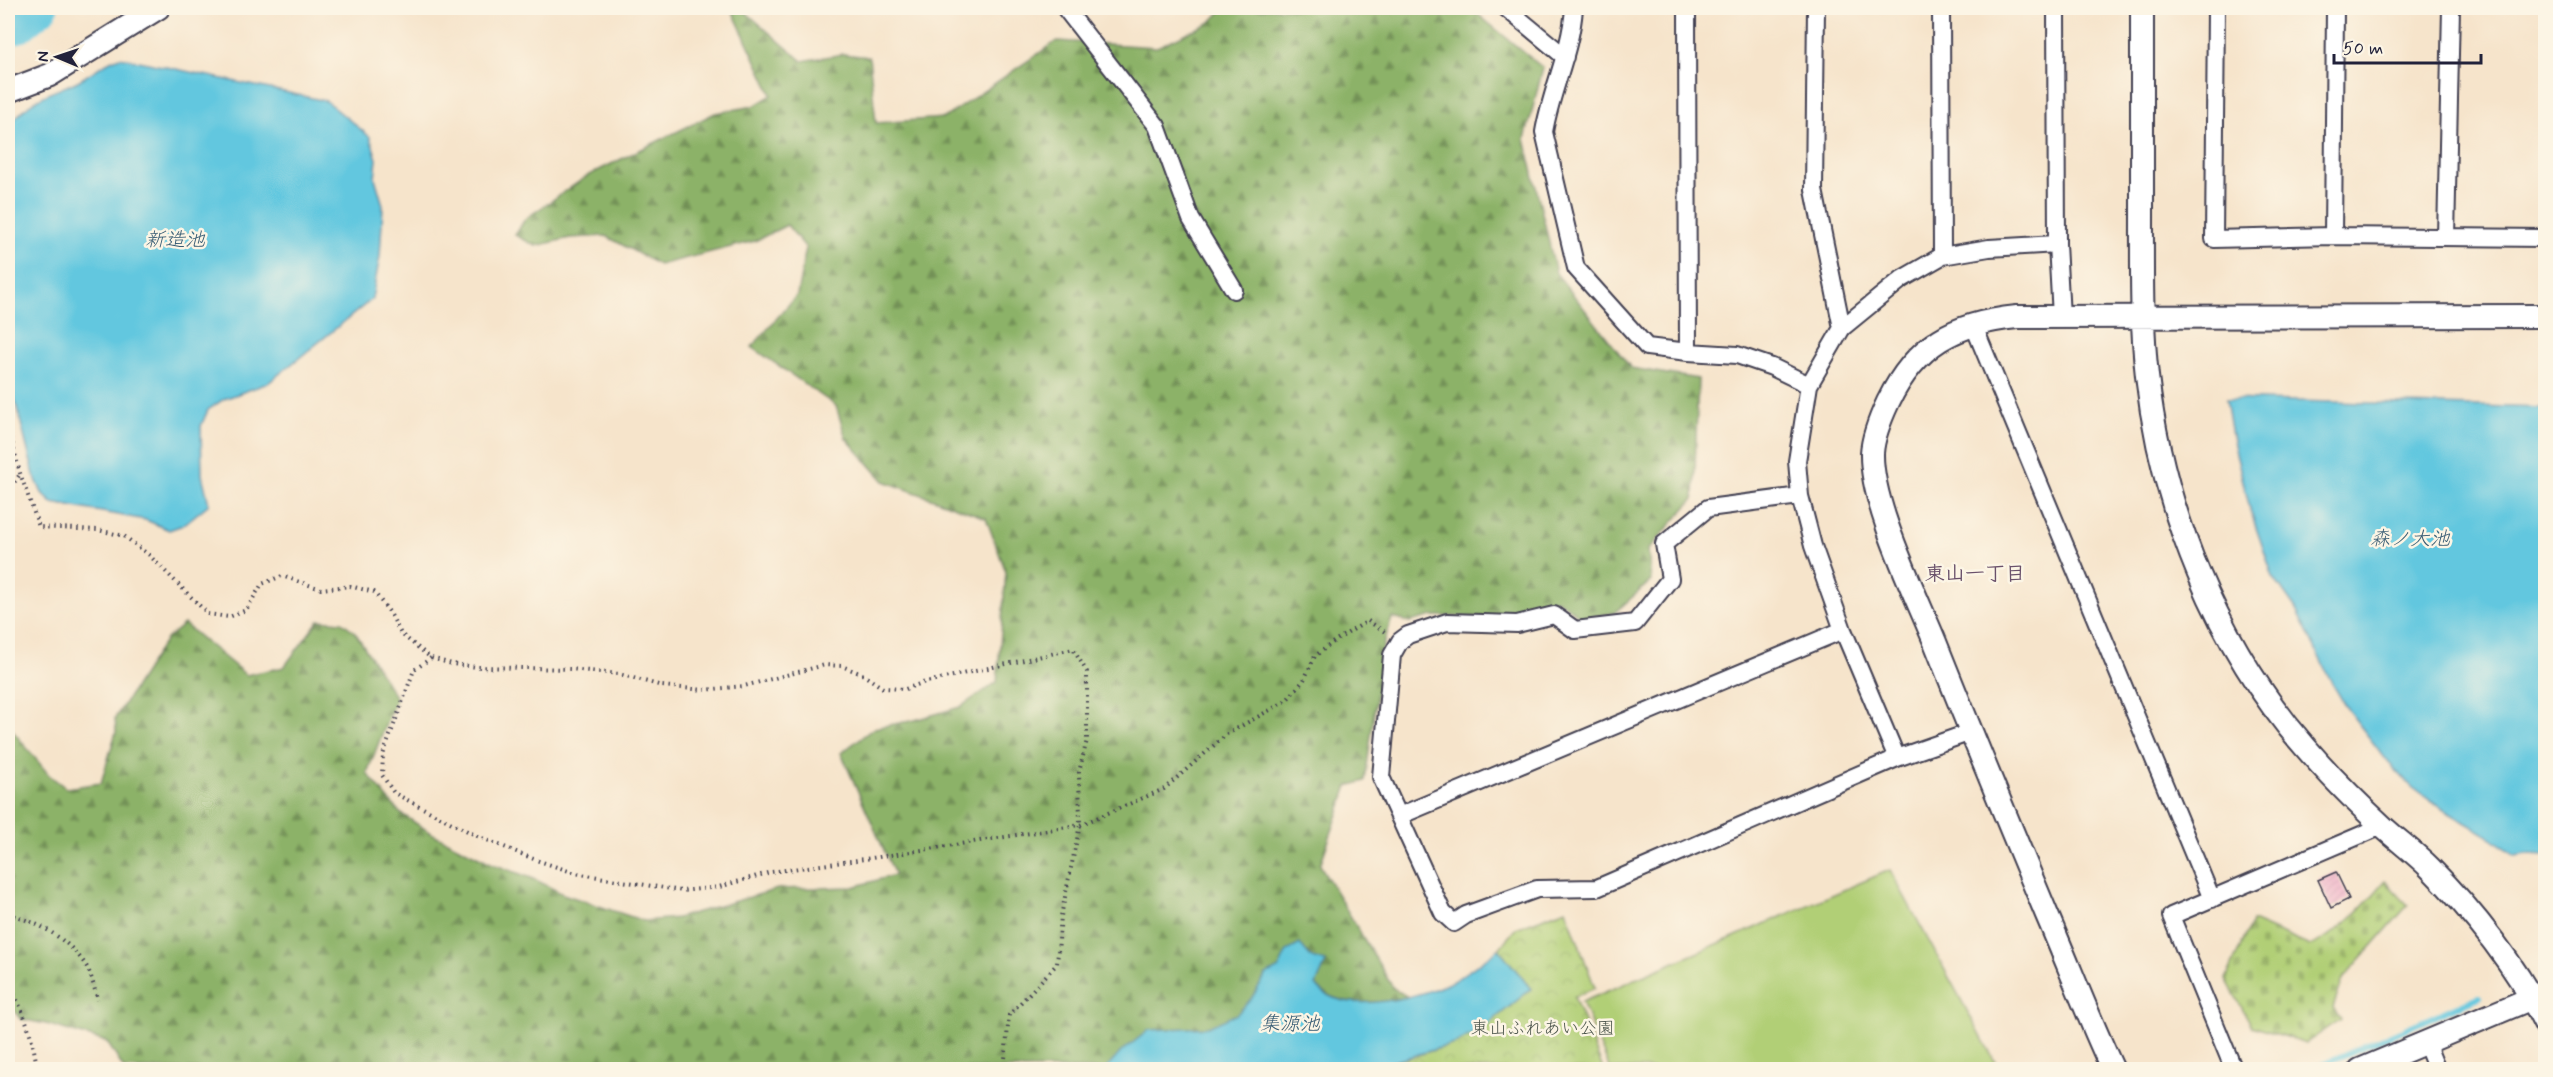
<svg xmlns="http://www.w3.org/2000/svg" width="2553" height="1077" viewBox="0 0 2553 1077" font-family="Mynerve,'Klee One',sans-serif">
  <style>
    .grass { fill: #b1cf76; stroke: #6a7858; stroke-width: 1.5 }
    .forest { fill: url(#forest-firs); stroke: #576a51; stroke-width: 1.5 }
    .cemetery { fill: url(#cemetery-stones); stroke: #6a7858; stroke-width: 1.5 }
    .park { fill: url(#park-crowns); stroke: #6a7858; stroke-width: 1.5 }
    .water { fill: #62c7df; stroke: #42748d; stroke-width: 1.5 }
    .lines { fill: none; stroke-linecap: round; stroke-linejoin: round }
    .stream { stroke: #62c7df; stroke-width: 6 }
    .river { stroke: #62c7df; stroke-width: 34 }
    .building { fill: url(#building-hatch) }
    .street-casing { stroke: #423f51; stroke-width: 20 }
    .secondary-casing { stroke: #423f51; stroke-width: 26 }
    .path { stroke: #423f51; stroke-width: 4; stroke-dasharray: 1.5 4.5; stroke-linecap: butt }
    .street { stroke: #fff; stroke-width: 16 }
    .secondary { stroke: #fff; stroke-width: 22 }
    .labels { text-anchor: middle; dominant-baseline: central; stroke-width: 5; stroke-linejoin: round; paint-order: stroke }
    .park-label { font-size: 18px; fill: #4d564d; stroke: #fcf5e5 }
    .water-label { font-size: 20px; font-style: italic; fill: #385c74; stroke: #fcf5e5 }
    .neighbourhood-label { font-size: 20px; font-weight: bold; fill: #6a516b; stroke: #fcf5e5 }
  </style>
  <defs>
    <pattern id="forest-firs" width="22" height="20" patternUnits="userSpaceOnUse" patternTransform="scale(1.5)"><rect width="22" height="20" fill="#8cb267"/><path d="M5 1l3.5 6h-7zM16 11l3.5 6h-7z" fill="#729056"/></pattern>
    <pattern id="cemetery-stones" width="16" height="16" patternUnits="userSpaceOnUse" patternTransform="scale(1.5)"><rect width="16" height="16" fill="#b1cf76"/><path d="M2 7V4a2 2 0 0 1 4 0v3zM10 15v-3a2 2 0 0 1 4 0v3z" fill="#98b167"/></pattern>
    <pattern id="park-crowns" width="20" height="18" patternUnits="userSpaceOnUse" patternTransform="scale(1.5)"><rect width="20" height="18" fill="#b1cf76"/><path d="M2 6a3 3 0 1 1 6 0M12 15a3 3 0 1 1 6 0" fill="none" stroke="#98b167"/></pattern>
    <pattern id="building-hatch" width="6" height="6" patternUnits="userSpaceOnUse" patternTransform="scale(1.5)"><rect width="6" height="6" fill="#efa8c5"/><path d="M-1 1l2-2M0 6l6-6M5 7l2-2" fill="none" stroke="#cd90aa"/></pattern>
  </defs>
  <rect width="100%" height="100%" fill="#fcf5e5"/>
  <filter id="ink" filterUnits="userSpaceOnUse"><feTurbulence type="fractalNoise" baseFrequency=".0167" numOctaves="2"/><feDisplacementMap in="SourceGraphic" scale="12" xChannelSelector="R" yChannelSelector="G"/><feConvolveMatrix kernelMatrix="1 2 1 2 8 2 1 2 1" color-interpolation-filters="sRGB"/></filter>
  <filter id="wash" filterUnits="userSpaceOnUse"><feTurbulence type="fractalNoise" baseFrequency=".008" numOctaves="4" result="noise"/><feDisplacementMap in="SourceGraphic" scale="24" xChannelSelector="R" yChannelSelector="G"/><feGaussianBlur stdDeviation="1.35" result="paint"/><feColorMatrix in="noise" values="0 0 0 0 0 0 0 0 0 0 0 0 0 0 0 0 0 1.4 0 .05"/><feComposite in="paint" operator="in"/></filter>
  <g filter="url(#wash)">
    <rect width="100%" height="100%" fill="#f6e4cb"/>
    <path class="grass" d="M1890,870L1999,1069H1610L1582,1002Z"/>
    <path class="forest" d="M731,8H741L802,61L843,54L869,57L876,123L944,118L1057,41L1157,47L1211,22L1224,8H1470L1543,68L1525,139L1556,273L1631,368L1698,379L1694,499L1648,550L1651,581L1614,613L1582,618L1557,599L1515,618L1433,616L1410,622L1392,618L1383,646L1365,781L1348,786L1320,865L1393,988L1408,997C1383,1003 1334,1009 1316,985L1319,975L1312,958L1300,945L1246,1069H124L107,1042L46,1024L20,1019L8,1001V725L49,775L66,788L101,783L116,732L115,718L166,639L184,624L246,675L284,667L319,620L342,622L355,632L396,698L367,773L400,813L431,833L493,864L534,879L563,894L644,921L677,918L778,889L853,887L895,875L841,753L874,728L915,720L960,707L997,682L1006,572L986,518L884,481L846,438L836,406L752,347L797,295L806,248L787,225L755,241L659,265L606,236L570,238L536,246L515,235L525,219L589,175L715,113L754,106L772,95Z"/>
    <path class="cemetery" d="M2385,881L2408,905L2343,979L2333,1008L2341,1019L2306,1043L2252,1026L2226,979L2252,921L2310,946C2342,932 2363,907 2385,881Z"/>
    <path class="park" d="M1566,909L1595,988L1574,997L1603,1069L1368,1070L1457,1043L1487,1025L1531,989L1499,949L1516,928Z"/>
    <path class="water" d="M120,57L326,101L370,137L377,159L375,178L383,205L380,256L372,299L268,383L224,399L208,410L201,426L202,475L209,504L183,525L169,530L146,520L52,503L42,493L34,475L8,372V124C17,118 23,109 32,103C48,91 67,88 83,78C96,70 105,62 120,57Z
      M2226,399L2545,408V855L2528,854L2515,856L2492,838L2439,807L2412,787L2388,762L2348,710L2332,683L2295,608L2273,577L2251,513L2233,441Z
      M1300,944L1312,958L1326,962L1316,985C1340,1018 1424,997 1453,981C1469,972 1484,959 1499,949L1531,989L1487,1025L1457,1043L1368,1069H1106L1121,1052L1149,1030L1208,1027L1237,1014L1251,999L1266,975L1279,968L1287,951Z"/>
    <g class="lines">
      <path class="stream" d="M2309,1070L2479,997"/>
      <path class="river" d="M8,29L20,25L41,8"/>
    </g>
    <g id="blocks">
      <path class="building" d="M2336,872L2349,899L2331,908L2318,880Z"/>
    </g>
  </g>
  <g filter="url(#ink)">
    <use href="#blocks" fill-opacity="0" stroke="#423f51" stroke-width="1.5"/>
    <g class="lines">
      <g class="street-casing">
        <path id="street" d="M1065,8L1157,126L1191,219L1234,290
          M1506,8L1565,57
          M1574,8C1571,51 1551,90 1544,132L1576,268L1647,347L1688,352L1737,355L1772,367L1809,385
          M1687,8L1688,352
          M1816,8L1814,190L1842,328
          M1941,8L1942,256
          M2056,8L2057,244L2061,317
          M2216,8L2214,239L2333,236L2546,238
          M2333,236L2335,8
          M2446,237L2451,8
          M1973,324L2212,899
          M1800,496L1708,508L1664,544L1670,579L1635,623L1575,630L1554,615L1517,624L1447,622L1408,635L1400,641L1392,655L1381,777L1443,913L1454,923L1466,915L1537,889L1597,888L1897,758L1971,732
          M1897,758L1843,630L1813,546L1800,496L1797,461L1809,385L1842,328L1902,279L1942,256L1989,248L2057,244
          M1399,816L1843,630
          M2426,1043L2437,1070
          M2234,1070L2171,916L2382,826"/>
      </g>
      <g class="secondary-casing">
        <path id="secondary" d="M2142,8C2142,77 2142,146 2142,215C2142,269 2141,323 2147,376C2162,509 2217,646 2306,748C2329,775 2355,801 2382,826C2397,840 2415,853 2430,868C2473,911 2519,970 2546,1025
          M8,91L50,75L158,8
          M2113,1070C2089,1019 2069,966 2047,915C2009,824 1971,733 1935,642C1915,593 1871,505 1872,453C1873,436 1881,417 1888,402C1916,344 1955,323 2017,317L2546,316
          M2360,1070L2544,993"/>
      </g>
      <path class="path" d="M8,426L20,473L39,527L98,530L124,536L149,555L208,614L229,617L246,610L262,584L282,576L321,589L350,586L374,592L390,613L401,634L431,658L452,664L477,667L570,669L619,674L662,686L704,690L744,686L825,665L842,666L862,674L883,688L905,689L922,683L1073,649L1087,672V740L1079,772L1080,825L1061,916L1057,964L1009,1015L1004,1070
        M8,492L20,474
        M431,658L414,670L383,755L382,775L394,793L477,836L536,860L575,873L682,891L719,887L771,872L872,858L1080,825L1164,789L1227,734L1286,701L1304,680L1315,656L1336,640L1368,621L1385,632
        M8,914C38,922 67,938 85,964C92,974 94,989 98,1000
        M8,984C24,1009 34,1040 37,1070"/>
      <use href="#street" class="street"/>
      <use href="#secondary" class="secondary"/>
    </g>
  </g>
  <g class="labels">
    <g class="park-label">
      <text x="1543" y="1029">東山ふれあい公園</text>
    </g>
    <g class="water-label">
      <text x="175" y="240">新造池</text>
      <text x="2410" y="539">森ノ大池</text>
      <text x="1290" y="1024">集源池</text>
    </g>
    <g class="neighbourhood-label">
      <text x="1975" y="574">東山一丁目</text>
    </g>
  </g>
  <rect width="2553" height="1077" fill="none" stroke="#fcf5e5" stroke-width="30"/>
  <g transform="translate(57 57) rotate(272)" stroke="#fcf5e5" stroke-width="4.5" paint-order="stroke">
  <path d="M0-4.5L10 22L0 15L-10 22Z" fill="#22223b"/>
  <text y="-9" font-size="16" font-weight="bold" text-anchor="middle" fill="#22223b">N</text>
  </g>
  <path d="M2334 54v9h147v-9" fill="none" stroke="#22223b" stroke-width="3"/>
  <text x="2343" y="54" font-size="18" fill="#22223b" stroke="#fcf5e5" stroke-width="4.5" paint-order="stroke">50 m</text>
</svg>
